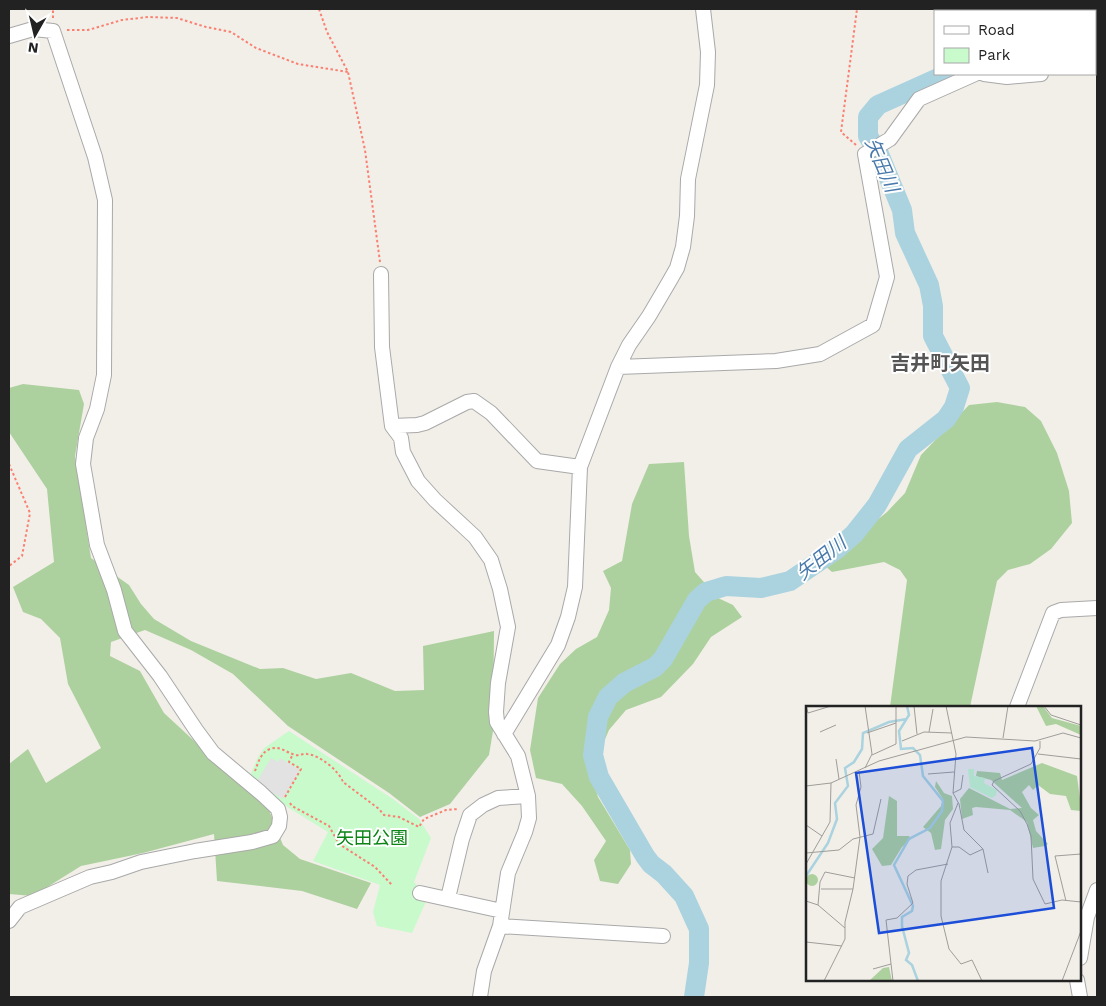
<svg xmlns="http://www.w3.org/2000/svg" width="1106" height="1006" viewBox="0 0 1106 1006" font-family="'Work Sans','Noto Sans JP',sans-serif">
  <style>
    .forest { fill: #add19e }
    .park { fill: #c8facc }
    .parking { fill: #e2e2e2 }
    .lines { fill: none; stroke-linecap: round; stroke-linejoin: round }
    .river { stroke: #aad3df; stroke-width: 20 }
    .street-casing { stroke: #a9a9a9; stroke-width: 16 }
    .path { stroke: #fa8072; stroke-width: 2; stroke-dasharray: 2.5 2.5; stroke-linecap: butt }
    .street { stroke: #fff; stroke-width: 14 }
    .labels { text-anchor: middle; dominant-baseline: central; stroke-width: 4; stroke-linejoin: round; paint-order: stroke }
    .park-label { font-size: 18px; fill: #0c8416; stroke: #fff }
    .water-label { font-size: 19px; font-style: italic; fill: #4a7aab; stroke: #fff }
    .quarter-label { font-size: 20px; font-weight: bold; fill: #555; stroke: #fff }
    .inset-river { fill: none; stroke: #aad3df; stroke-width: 2.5 }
    .inset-road { fill: none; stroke: #9f9d99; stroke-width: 1 }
    .view { fill: #1d4ed8; fill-opacity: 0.15; stroke: #1d4ed8; stroke-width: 2.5 }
    .inset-edge { fill: none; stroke: #222; stroke-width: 2.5 }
  </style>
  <rect width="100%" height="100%" fill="#f2efe9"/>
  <path class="forest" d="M23,384L79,390L84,404L75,456L91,558L129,585L141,604L154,619L191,641L260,669L283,668L316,679L351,673L395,691L424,690L423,646L494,631L493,731L489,755L450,804L420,817L389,793L288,726L233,674L191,650L145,630L111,642L110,656L140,671L164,713L269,810L283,845L300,859L371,883L357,909L302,891L217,881L214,834L143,853L81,866L33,896L9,894V764L28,749L46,783L101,748L68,684L60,638L41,619L23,612L13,587L54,562L47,489L9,432V388Z
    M997,402L1025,407L1041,421L1057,453L1069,491L1072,523L1051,549L1030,564L1008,570L997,581L970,707H890L907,580L900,570L884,562L832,572L823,564L825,551L838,537L866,529L887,512L905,493L921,455L969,405Z
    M684,462L689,536L695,572L718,598L733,605L742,617L711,637L693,664L661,697L626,710L609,730L591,772L598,797L630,850L631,864L618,884L600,881L594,860L606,841L582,806L562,784L536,778L530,750L538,698L560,664L576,649L597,637L609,610L611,588L603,571L622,561L632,504L649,464Z"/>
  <path class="park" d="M289,731L393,799L419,819L431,838L414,882L428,897L412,933L377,926L373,912L380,885L313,861L328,832L289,808L249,778L258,757L264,748Z"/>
  <path class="parking" d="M271,758L278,762L280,758L300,770L283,799L256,783Z"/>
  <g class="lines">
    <path class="river" d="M957,11L958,9
      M694,997L699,963V929L684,896L664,874L651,864L645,856L599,777L593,755L598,717L608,697L624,683L655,667L663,659L697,600L706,592L726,586L761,588L790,581L837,549L854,534L877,505L908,449L946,419L954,407L960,388L933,336V306L929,285L905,233L902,210L879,154L868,136V117L878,105L947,74"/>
    <g class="street-casing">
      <path id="street" d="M1056,11V9
        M9,36L33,29L53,31L95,157L105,200L104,375L97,409L86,438L83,464L97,545L114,590L125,631L160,676L196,730L213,753L261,793L278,809L280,817L279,826L273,836L252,842L195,851L141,862L112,872L90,877L20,907L9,921
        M984,74L1007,77L1041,74
        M381,274L382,347L392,426L401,438L403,452L418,481L435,500L475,537L491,560L500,589L508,627L498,683L496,712L497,722L518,756L528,796L529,818L525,832L508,873L500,926L484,971L480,997
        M618,367L776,361L820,354L873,325L887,277L865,154L890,139L919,99L975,74
        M392,426L417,425L425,423L467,402L474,401L491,413L537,461L580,467
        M1017,707L1053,613L1061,610L1097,608
        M504,734L558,645L568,617L575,587L580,467L618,367L629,345L649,316L669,282L677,268L683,247L687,216L688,179L707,85L708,52L703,9
        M420,893L502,911
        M448,898L462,839L470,815L483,805L498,798L528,796
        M500,926L663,936
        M1080,958L1087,917L1097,890
        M1077,980L1080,997"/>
    </g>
    <path class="path" d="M319,9L327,32L348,72L365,150L380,262
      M53,18V9
      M67,30H88L122,20L148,17L177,18L206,27L231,32L256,48L298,64L348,72
      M856,145L841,132L857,9
      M9,464L30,513L22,556L9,566
      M255,771C258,763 261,752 270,749C280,745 286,753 296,755C299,756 304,753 307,754C320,755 339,771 343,782L379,809L384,815L399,817L419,827L424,819L446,810L459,809
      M285,797L301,769L289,762L293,754
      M290,803L292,806L329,826L339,844L375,867L392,885"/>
    <use href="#street" class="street"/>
  </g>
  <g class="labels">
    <g class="park-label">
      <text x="372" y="837">矢田公園</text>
    </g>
    <g class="water-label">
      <text transform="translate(882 165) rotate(67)">矢田川</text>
      <text transform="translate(821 558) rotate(-38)">矢田川</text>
    </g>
    <g class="quarter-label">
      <text x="940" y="363">吉井町矢田</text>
    </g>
  </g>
  <g transform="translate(806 706)">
    <rect width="275" height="275" fill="#f2efe9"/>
    <path d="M230,0H237L246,12L275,20V29L250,18L240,20ZM236,57L271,70L275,100V105L265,104L260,90L244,88L232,79L227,84L223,79L216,86L225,102L233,109L227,114L230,125L242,138L239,140L227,142L221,116L204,104L170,101L166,102L167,109L156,113L154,93L163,82L204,103L216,102L185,74L170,70L171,65L194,67L196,74ZM130,75L138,87L146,90L147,103L139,114L135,143L129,144L125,127L117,121L135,100L137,93L129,81ZM83,90L91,95V130H103L105,133L96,141L85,159L76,160L66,143L77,132ZM0 174a6 6 0 1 1 12 0a6 6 0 1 1-12 0ZM83,261L86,275H63L77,262Z" fill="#add19e"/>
    <path d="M162,63H168V70L179,72L178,77L191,84L190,89L186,92L164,81Z" fill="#c8facc"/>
    <path class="inset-river" d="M101,0L103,9L93,25L95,43L107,42L114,49L117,70L137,95L136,105L124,122L103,133L88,159L107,200L106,205L96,211V220L103,247L100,254L106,259L112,275M0,170L22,137L31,113L29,97L42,80L39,62L48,56L56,43L57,27L83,16L101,13"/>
    <path class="inset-road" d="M0,0L2,7L25,0M59,0L66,48L59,62M108,0L111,28M140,0L150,48L147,87L153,98L158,124L177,143L182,167M238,0L245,9L275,19M14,26L30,19M123,26L127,3M61,27L90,17M197,32L202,0M96,35L118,26L146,27M234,35V42L225,58L188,75L186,79L214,105L221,118L225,130L227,173L239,198L256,194L275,196M232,48L275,53M66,49L90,38V0M30,53L33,73M122,68L148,66M0,80L25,77L73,55L160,31L229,35L257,27L275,32M147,87L155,83L157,69M152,97L144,117L146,141L135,175V210L143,243L155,258L166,254L176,275M0,119L16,130M146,141H153L164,149L177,143M0,147L33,144L47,133L67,128L75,93M0,158L24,116L25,77M15,183H47M0,195L12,199L39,222M260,195L249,150L275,148M12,199L14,176L19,166L49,172M0,236L36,240M67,263L85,258M18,275L39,233V216L47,183L54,131L50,99L55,81L53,65M87,275L80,214L91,212L107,197L101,178L102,170L110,164L142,158M256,275L275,225"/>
    <path class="view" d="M226,42L248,202L73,227L50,67Z"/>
    <rect width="275" height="275" class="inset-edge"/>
  </g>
  <rect width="1106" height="1006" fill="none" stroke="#222222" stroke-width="20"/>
  <rect x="934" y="10" width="162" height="65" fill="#ffffff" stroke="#a7a7a7"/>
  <rect x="944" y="26" width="25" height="8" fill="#ffffff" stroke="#a7a7a7"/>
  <text x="978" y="35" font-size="15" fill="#222222">Road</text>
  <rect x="944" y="48" width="25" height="15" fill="#c8facc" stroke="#a7a7a7"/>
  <text x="978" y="60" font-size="15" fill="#222222">Park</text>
  <g transform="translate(35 35) rotate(188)" stroke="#ffffff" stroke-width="4" paint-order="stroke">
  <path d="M0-4L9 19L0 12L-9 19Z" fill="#222222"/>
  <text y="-8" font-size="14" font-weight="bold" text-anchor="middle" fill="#222222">N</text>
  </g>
</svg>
